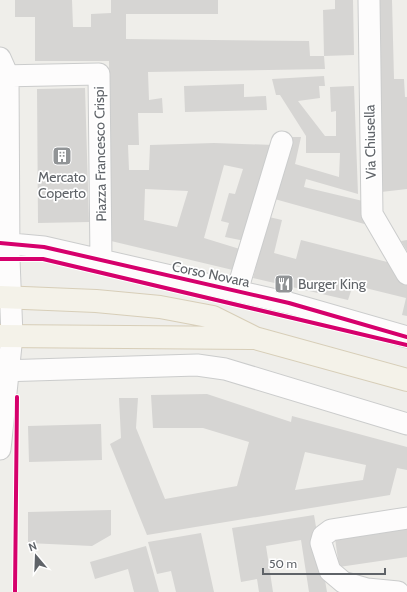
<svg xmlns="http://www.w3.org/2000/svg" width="407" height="592" viewBox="0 0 407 592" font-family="Cabin,sans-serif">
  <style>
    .building { fill: #d6d5d3; fill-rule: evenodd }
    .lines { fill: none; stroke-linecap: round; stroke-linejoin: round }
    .minor-casing { stroke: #cbcccc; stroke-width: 23 }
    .major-casing { stroke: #d7ceb8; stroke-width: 24 }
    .minor { stroke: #fdfcfc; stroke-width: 21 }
    .major { stroke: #f4f2e9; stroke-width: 22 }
    .cycleway-casing { stroke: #fff; stroke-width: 6 }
    .cycleway { stroke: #d6006c; stroke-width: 4 }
    .labels { text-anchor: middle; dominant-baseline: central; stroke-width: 3.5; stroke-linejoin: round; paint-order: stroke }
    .street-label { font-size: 14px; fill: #5f6368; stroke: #fff }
    .poi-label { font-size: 14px; fill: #5f6368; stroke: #fff }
  </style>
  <rect width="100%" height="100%" fill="#efeeea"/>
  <path class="building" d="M15,0H72L73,27H91V14L111,13V0H218V14H126V39L309,41L310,56H324L325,69L148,72L149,100L162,98L163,113H138L139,145H128L129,170H149L150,145L214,143L274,145L245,241L225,237L229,223L221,221L229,193L235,194L243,169L224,165L204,238L243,250L237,271L111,241L109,61H35V17H15ZM145,189L188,191L177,227L144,220Z
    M335,0H353L354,55L324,56L323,10L335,9Z
    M377,0H392L394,79H404L405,97H407V189L381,192Z
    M324,76L325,86H319L320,98L298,101L325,136H336V111L331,112L330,87L354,86L358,194L306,179L304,187L367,202L368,225L271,198L287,137H301L295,164L339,177L340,153H306V136L280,95H276L272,79Z
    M244,84V97L266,96L267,110L185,112L184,86Z
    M85,88L89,222L38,223L37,89Z
    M269,217L282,220L274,253L296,259L301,240L399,265L407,278V316L402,315L406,298L353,285L348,300L253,278Z
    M407,240V251L401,241Z
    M207,394L291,422L292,416L407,447V470L397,468L390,495L147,535L110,444L121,438L119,398H138L136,428L165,499L237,486L249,442L203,428H153L151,395ZM305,452L366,465L363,480L295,490Z
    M101,424L102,460L29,462L28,426Z
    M111,510V535L92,546L28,543V512Z
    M314,515L327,592H309L301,540L266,546L273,592H259L257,579L241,582L232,528Z
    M407,525V557L339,567L335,538Z
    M201,533L214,592H176L171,571L157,574L148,542Z
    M146,546L159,592H134L128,569L95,579L90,562Z"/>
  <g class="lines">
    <g class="minor-casing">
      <path id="minor" d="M369,0L372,214L407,274
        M0,58L8,76L9,259L12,336L0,449
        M0,76L99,74L101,261
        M0,243L44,247L289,303L407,337
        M237,291L282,142
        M0,371L197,365L225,369L407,424
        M398,592L367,589L343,582L330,571L321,543L323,536L331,530L407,518"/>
    </g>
    <g class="major-casing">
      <path id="major" d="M0,297L96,301L160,307L213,317L255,338L407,380
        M0,336L252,338"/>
    </g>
    <use href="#minor" class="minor"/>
    <use href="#major" class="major"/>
    <g class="cycleway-casing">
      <path id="cycleway" d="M0,243L44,247L289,303L407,337
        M0,259H43L407,345
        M15,592L17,397"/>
    </g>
    <use href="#cycleway" class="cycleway"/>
  </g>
  <defs>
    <g id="building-square" transform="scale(1)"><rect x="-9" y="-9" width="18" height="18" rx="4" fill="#919496" stroke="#fff"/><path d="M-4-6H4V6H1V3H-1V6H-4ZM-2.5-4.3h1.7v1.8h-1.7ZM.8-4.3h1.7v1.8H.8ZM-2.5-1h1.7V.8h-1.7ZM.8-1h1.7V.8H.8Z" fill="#fff"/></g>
    <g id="restaurant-square" transform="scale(1)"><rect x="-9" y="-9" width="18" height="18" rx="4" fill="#919496" stroke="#fff"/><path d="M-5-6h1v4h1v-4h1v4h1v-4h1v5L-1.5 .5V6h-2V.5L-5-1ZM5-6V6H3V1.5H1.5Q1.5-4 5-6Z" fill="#fff"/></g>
  </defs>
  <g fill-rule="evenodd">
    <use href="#building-square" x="62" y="156"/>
    <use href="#restaurant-square" x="284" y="284"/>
  </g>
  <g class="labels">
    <g class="street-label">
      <text transform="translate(370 142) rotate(-91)">Via Chiusella</text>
      <text transform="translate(100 154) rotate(-91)">Piazza Francesco Crispi</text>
      <text transform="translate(211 274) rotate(12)">Corso Novara</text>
    </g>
    <g class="poi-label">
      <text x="62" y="177">Mercato<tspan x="62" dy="16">Coperto</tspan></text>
      <text x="298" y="284" text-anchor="start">Burger King</text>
    </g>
  </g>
  <g transform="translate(36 556) rotate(341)" stroke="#ffffff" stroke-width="3" paint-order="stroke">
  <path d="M0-3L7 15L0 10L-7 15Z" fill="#5f6368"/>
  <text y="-6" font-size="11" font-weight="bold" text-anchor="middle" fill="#5f6368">N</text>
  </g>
  <path d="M263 568v6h122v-6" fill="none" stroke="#5f6368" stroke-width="2"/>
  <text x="269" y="568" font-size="12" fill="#5f6368" stroke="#ffffff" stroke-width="3" paint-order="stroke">50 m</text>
</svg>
